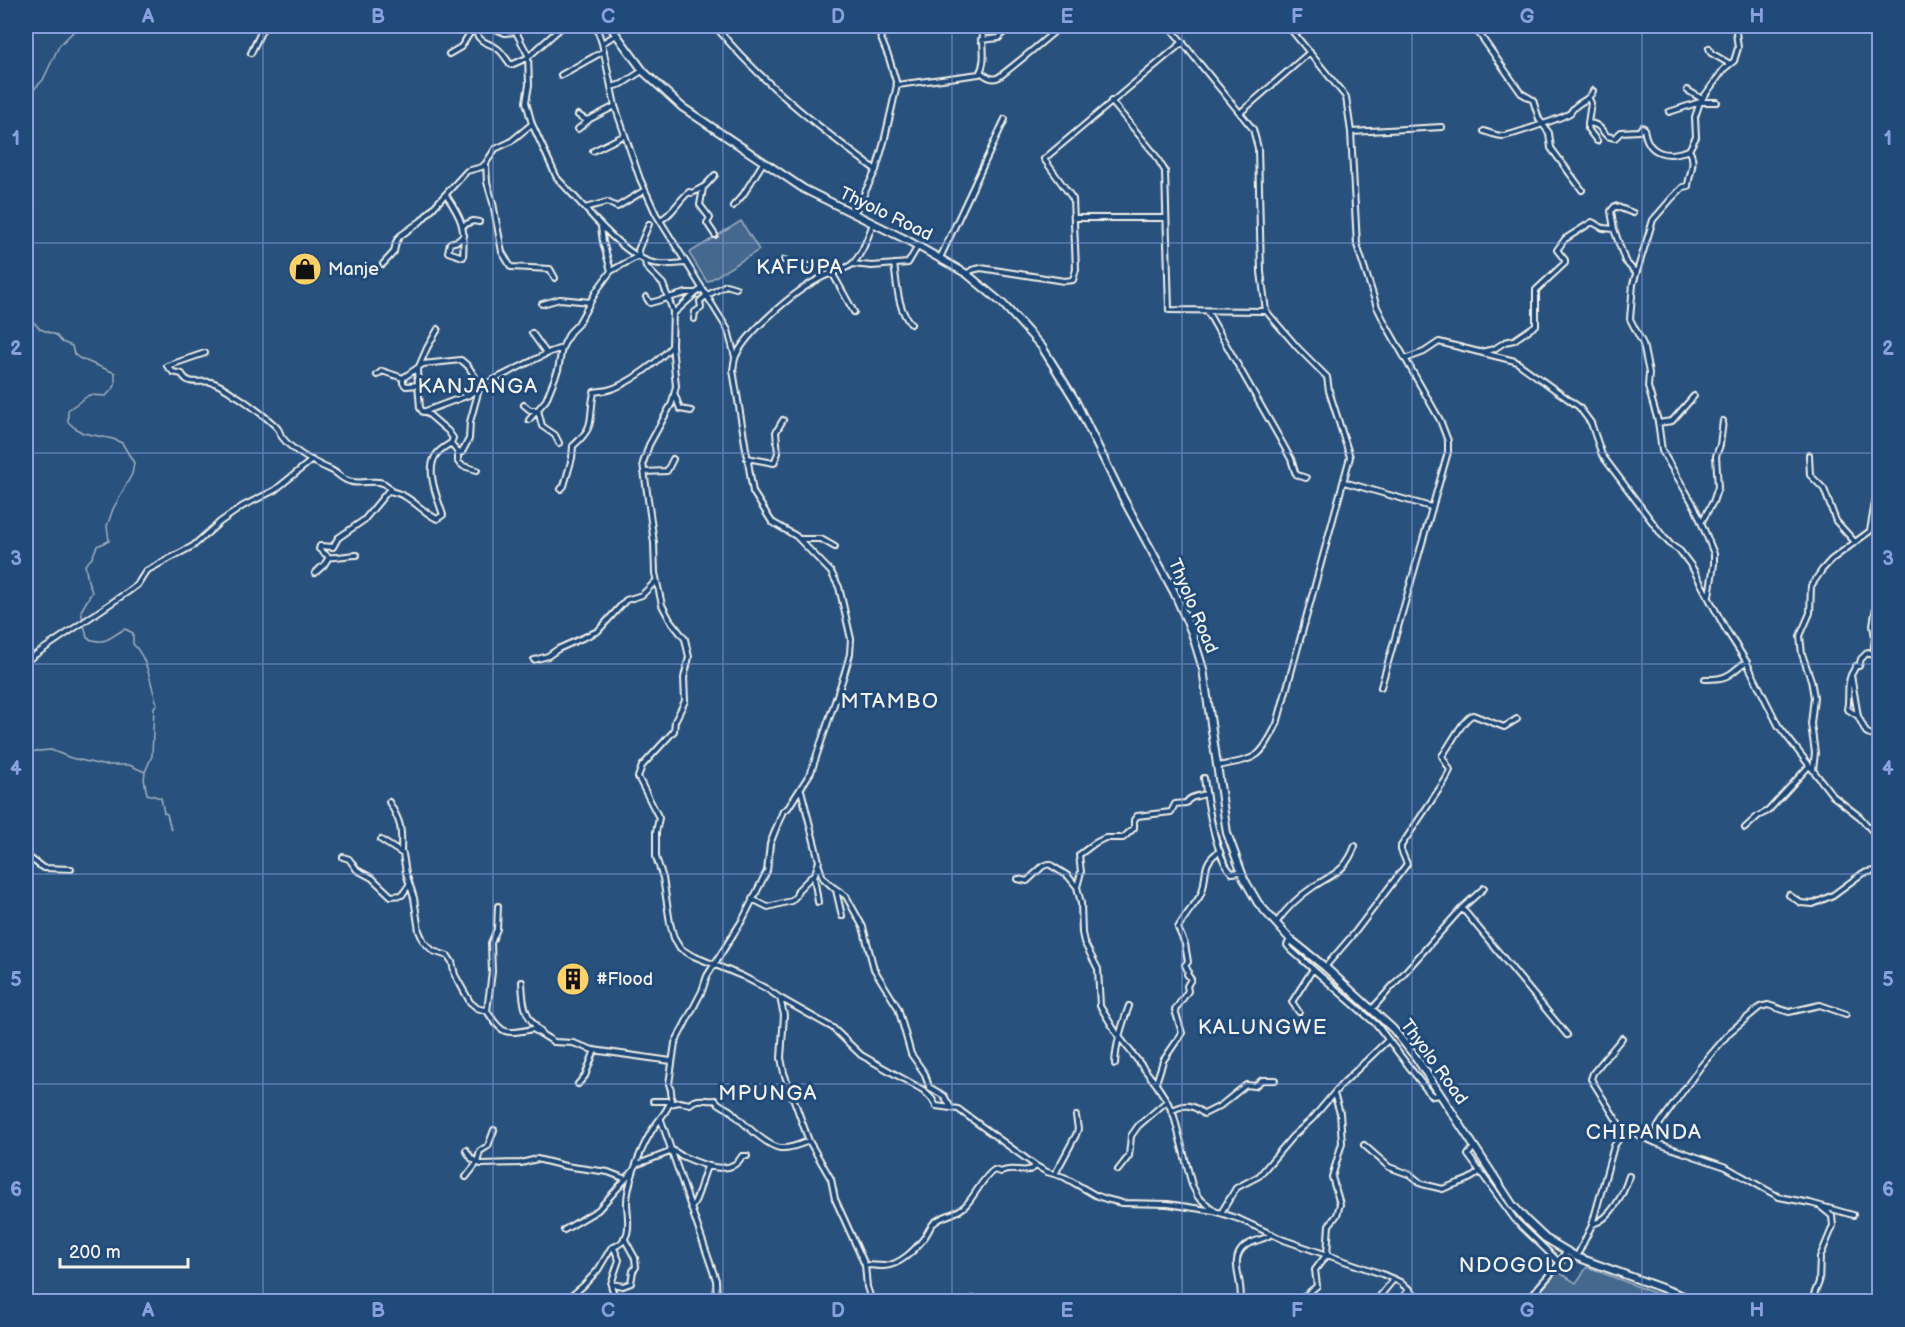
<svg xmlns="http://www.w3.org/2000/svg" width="1905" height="1327" viewBox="0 0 1905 1327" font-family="'Balsamiq Sans',sans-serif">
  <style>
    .green { fill: #45688e; stroke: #9cacbb; stroke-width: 1.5 }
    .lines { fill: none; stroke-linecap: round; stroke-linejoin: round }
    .stream { stroke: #a4b2be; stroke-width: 1.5 }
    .minor-casing { stroke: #f4f1e8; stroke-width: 8 }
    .tertiary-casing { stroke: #f4f1e8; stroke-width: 9 }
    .trunk-casing { stroke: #f4f1e8; stroke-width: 10 }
    .minor { stroke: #1f4a7a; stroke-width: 4 }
    .tertiary { stroke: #1f4a7a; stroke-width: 4.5 }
    .trunk { stroke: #1f4a7a; stroke-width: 6 }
    .grid { fill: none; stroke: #88a0e0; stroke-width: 1.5; stroke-opacity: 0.55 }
    .labels { text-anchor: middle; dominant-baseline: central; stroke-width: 6; stroke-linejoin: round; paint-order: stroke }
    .street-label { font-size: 18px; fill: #f4f1e8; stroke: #1f4a7a }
    .poi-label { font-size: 18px; fill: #f4f1e8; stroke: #1f4a7a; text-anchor: start }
    .quarter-label { font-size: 21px; letter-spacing: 1.5px; fill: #f4f1e8; stroke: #1f4a7a }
    .neatline { fill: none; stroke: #88a0e0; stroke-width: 2 }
    .grid-label { font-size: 20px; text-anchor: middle; font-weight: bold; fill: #88a0e0 }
  </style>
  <rect width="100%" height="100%" fill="#28517e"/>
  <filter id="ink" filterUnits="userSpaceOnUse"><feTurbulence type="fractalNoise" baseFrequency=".0167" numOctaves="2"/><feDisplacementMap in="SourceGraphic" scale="12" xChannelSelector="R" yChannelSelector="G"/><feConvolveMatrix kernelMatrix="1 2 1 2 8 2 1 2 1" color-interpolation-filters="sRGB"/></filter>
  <g filter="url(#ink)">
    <path class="green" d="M741,221L759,250L707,282L689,253Z
      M1587,1267L1675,1301H1532L1557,1271L1576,1283Z"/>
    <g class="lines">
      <path class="stream" d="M26,103L29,106L35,88L43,80L59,46L79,26
        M26,116L29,106
        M26,180L35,206L28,223L32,250L26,258
        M26,314L40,329L56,335L62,342L72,346L74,354L79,358L115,373V386L106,396L89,395L68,410V422L75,428L83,433L113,439L122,443L134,463L132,474L113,509L107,526L109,541L97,546L92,558L85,565L88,581L92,592L81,611L87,638C106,646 109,637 125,629L133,633V644C149,660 150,684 157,704L154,707L152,756L145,772
        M26,752L51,750L71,758L102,765H129L145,772L144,779L147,794L161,798L164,813L167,814L171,830"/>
      <g class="minor-casing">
        <path id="minor" d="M465,26L475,31L489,26L505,33L516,32L528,55L529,85L526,102L532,124L557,178L585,208L607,202L617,207L645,190
          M596,26L602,43L615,106L640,179L656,214L728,330L735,357
          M715,26C762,83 817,126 876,170
          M1169,26L1253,129L1258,148L1261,272L1266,311L1298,348L1327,377L1329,391L1350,457L1277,724C1259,761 1256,758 1218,766
          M1288,26L1346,97L1351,132L1357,245L1377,307L1385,323L1440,420L1448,441V452L1381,687
          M1476,26L1478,32L1521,93L1533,100L1539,119L1549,133L1551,148L1582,190
          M475,31C481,45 490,42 498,49C503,53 507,60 511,65L527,58L563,26
          M981,40L999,38L1009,26
          M602,43L616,35
          M1709,48L1711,53L1730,64
          M251,53L263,28V26
          M449,54L461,47L472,30
          M980,72C986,76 992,81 999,77C1020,61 1040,44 1061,26
          M561,75L604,51
          M897,85L979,74C988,59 981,42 983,26
          M611,87L622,84L642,71
          M1687,90L1702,99
          M1589,99L1591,103L1588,123C1600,124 1600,129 1607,136L1615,138L1621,132L1639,131L1642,127L1644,128C1647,155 1667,158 1689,150
          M1111,101L1154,153L1165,171L1169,310L1265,311
          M1241,112L1310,52
          M1669,112L1700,102H1717
          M578,115L586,120L590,119L615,106
          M1588,123V129L1597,141
          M532,124L510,142L495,149L486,163L487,182L493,203L502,252L511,267L550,269L555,278
          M578,129L589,120
          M1484,131C1490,133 1497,136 1503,136C1509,136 1565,117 1570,113C1572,111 1573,108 1576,106C1583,100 1589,100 1593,91
          M1351,132L1442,127
          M593,151L625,135
          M703,188L700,205L710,218L707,223L715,235
          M446,195C463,220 465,227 463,257L448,252L450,243L458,241L464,235
          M733,206L743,195L763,163
          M585,208C599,224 626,253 647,261C659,266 673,264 685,263
          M854,214L876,170L884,142L897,85L889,58L876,26
          M1075,218H1166
          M660,220C672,215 678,201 689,192L692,193L705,186L715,175
          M464,225L473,221L479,222
          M1614,229L1625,261L1636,273
          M639,256L638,250L649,224
          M940,258L1005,119
          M784,260L796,264L830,269L854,312
          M645,261L646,267L663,284L673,311L672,345L676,386L672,403L649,445L643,463L654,543L655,573L662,605L670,620L685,639L689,657L684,678L685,701L675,721L674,731L642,766L638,777L659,818L656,832V857L663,878L670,923L674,938L680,948L691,955L742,976L767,989L780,998L784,1015L781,1058L784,1073L809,1141L831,1179L835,1199L865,1265L867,1287L872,1302
          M383,264L394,252L396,242L400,236L421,221L467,171L482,167L485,164
          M852,264L872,266L908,263L918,246
          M894,264C897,283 897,309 911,324
          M611,271L638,256
          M967,274L972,270L981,268L1064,281L1073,280L1076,269L1073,199L1044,159L1183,42
          M646,297L650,303L686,293H696L702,289
          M542,304L560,299L590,302
          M1207,311L1280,439L1291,459L1295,472L1297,475L1306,478
          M674,313L695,294
          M694,319L695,312L701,308L700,301L706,296L726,285L736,288
          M438,329L427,348L417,371L420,408L423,412L469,395L481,386L550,352L562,348
          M532,333L547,354
          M1481,352L1494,349L1505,342L1514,340L1536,325V290L1565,263V260L1557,250L1565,239L1592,222L1603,228L1614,229L1611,211L1615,206L1633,213
          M205,353L167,366L173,372L182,374C188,386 200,380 211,382C219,384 228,390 235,395C243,399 274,423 278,429C280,431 280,435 282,437C293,452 315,463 331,470C336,472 341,478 346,480C361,488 382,473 391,491
          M1405,359L1424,352L1439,342L1515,361L1579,407L1591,423L1602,455L1662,535L1671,545L1680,551L1692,567L1725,628L1746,661L1778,725L1833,796L1860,817L1880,840
          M377,375L382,371L403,378L423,364L461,360L468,366L481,386
          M403,378V383L406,386L419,385
          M675,395L680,409L691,411
          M524,405L530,410H538L542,426L555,435L559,443
          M426,412L448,431L453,438L451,443
          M529,420L546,400L558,370L562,348L570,332L578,324L597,290L611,271L603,242L601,227
          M1658,423L1672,421L1694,396
          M458,453L462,452L469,439L470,422L479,389
          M1809,455L1810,475L1824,489L1836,521L1854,541
          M747,458L774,463L778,453L776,432L783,420
          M644,472L667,471L673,459
          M1344,482L1431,507
          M561,489L564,486L572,458L573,446C597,425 588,420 594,392C599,391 604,391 608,390C628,385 659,361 672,346
          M1702,521L1713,502L1718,487L1716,456L1720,445L1723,421
          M799,539H821L835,547
          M329,557L319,549L320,546L333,547L338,538L364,520L388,491C409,493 419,510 437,519L443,515C438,499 425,471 436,455C439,450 446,446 451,443L458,453V462L463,466L477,470
          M315,573L324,565L329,557C339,558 347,555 357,555
          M1709,596L1714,564V554L1695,507L1662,451L1658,421L1648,387L1649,373L1643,344L1630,319L1633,284L1653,220L1672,198L1683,187L1688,186C1689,173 1697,162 1689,150L1696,137L1695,117L1700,102L1724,69L1734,61L1738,48L1736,32L1738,26
          M1876,607L1873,625L1875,637L1873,655L1868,652L1861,659L1859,666H1856L1851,675L1858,716L1866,732L1880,740
          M534,660L548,656L558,649L598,631L626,600L642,595L656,581
          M26,661L129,591L137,585L146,571L193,546L220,522L243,506L275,490L312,460
          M1851,675C1846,687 1850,698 1847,709L1858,716
          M1705,679C1714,679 1723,679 1730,674C1737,670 1739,665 1747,662
          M1813,770L1815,753L1811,724L1814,697L1811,680L1802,654L1800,636L1810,613L1811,586L1822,570L1831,560L1870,531L1876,497L1877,473
          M1204,778C1207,800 1216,859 1232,873L1241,872
          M801,790L819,861L814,877L818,902
          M389,802C401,822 402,828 401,851
          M1745,828L1758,816L1768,811L1809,766
          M381,840L403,854L406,873L414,898L419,931L424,942L433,951L448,956L452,962L455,975L470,1002L477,1008L487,1011C503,1036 506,1034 533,1029L554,1042L573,1043L593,1050L671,1061
          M26,855L43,868L71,869
          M343,857L349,859L357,870L372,878L391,896L402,895L409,885
          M819,866L823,878L836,890L842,916
          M1018,879L1027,881L1043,866L1049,864L1068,876L1077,887L1081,903L1082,933L1084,942L1098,969L1100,1006L1117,1034L1156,1084L1167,1101L1174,1116L1192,1185L1198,1197L1214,1210
          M833,887L846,896L863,927L874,969L898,1008L911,1054L925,1074L929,1087L944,1096L950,1106
          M1077,887L1081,872L1079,855L1095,843L1105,838H1123L1134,828V820L1137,816L1171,812L1175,804L1186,803C1190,796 1199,796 1206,794
          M1789,895L1801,903L1813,904L1833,895L1863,873L1880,870
          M752,899L768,907L791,901L796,896L798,890L813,875
          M1462,908L1567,1035
          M1276,923C1286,909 1298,897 1313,887C1334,873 1345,872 1355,846
          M1290,940L1287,945L1291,950L1377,1025L1430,1094L1433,1096L1440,1095
          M1325,967L1356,931L1407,864L1401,850V846L1446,779L1450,770L1442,756C1450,746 1463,718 1473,715L1504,727L1517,719
          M522,982C523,1005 524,1015 541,1032
          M780,998L833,1028L861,1055L923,1090L932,1099L936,1106L958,1109L1036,1166L1047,1172L1064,1177L1095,1195L1106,1199L1122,1203L1168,1204L1214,1211L1239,1219L1284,1240L1382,1274L1400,1282L1422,1302
          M1372,1009L1462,908L1484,888
          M487,1011L492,972L491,943L497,929L498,906
          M1299,1012L1292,1002L1313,969
          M1622,1038L1593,1073L1591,1079L1624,1132
          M1115,1064C1116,1043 1122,1025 1129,1006
          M1156,1083L1163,1061L1182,1033L1175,1010L1188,991L1187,986L1191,979L1187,974L1188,971L1185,965L1188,962L1185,944L1178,928C1185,915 1193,907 1200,896C1209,880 1199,863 1220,851
          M578,1084L585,1076L595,1050
          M653,1101H671
          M670,1104L679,1102L690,1104C697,1097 706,1101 715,1100C720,1106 726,1107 731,1111C741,1121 767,1147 781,1148C790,1149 801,1144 809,1141
          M1171,1111C1185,1103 1192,1104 1204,1114L1220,1106L1246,1085L1255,1086L1262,1080H1275
          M661,1120L716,1280L717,1302
          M1624,1132L1630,1131L1656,1143L1726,1167L1779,1197L1810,1203L1853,1215
          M1654,1142L1657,1128L1661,1122L1701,1066L1730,1032L1760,1007L1768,1005L1789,1012L1820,1005L1846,1014
          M1364,1145L1389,1167L1411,1175L1422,1184L1443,1189C1457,1182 1467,1183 1479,1172
          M1474,1147L1468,1155L1516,1221L1560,1263
          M670,1149C675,1151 678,1154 682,1156C700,1164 731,1178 742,1156H747
          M466,1150L472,1159L481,1164L521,1163L537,1159L565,1166L608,1172L626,1179
          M638,1164L670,1152
          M1118,1170L1129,1156L1131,1136L1138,1126L1167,1101
          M1055,1174L1076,1135L1078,1129L1076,1116
          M466,1177L477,1163L480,1151L488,1146L494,1130
          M692,1207C700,1194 701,1180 707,1167
          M1221,1213L1236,1188L1259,1176L1292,1137L1313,1118L1340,1086L1388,1040
          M1593,1224C1611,1219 1624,1193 1629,1176
          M564,1230L598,1210L633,1171
          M614,1248L619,1260L611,1284L623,1286L631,1283L633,1271L636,1267L635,1258L624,1238
          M1577,1256L1592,1225L1614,1146L1624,1132
          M865,1265C871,1265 878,1266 884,1266C900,1265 915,1250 924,1238C928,1233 930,1226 934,1223C943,1214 956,1216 966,1205C976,1194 983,1177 994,1170L1001,1172C1013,1165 1025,1176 1036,1166
          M611,1285L616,1301
          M564,1302L583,1286L598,1270L611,1248C635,1241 627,1219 627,1202C627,1192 631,1179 634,1170C638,1158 644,1144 651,1132C659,1117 678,1104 669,1084L675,1043L702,991L707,976L743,919L767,871L770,844L783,811L788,808L811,772L844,675L850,654L851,639L839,587L831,572L796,536L772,522L753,492L733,370C734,365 734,360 736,356C747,332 794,292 817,280C826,274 843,270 851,265C862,256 868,236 873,224
          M965,1302L973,1299
          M1240,1302C1245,1283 1227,1260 1245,1246C1253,1240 1264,1240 1272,1234
          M1297,1302L1317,1286L1315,1270L1327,1254L1329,1225L1337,1215L1340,1204L1332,1177L1342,1143L1340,1113L1334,1094
          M1375,1302L1394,1279
          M1398,1302L1410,1289
          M1436,1302H1452
          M1811,1302L1819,1282L1820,1257L1833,1226L1832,1216L1821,1207"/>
      </g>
      <g class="tertiary-casing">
        <path id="tertiary" d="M1526,1302L1560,1263L1566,1251"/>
      </g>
      <g class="trunk-casing">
        <path id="trunk" d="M610,26L644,72L682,107L804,189L907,240L967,274L1003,304L1042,347L1075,400L1124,500L1174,592L1192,633L1203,669L1227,833L1244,879L1258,903L1290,939L1325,967L1393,1029L1417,1059L1512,1204L1527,1221L1545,1238L1577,1257L1700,1302"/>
      </g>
      <use href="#minor" class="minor"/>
      <use href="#tertiary" class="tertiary"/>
      <use href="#trunk" class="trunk"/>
    </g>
  </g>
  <path class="grid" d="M263,26V1302M493,26V1302M723,26V1302M952,26V1302M1182,26V1302M1412,26V1302M1642,26V1302M26,243H1880M26,453H1880M26,664H1880M26,874H1880M26,1084H1880"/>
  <defs>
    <g id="shop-disc" transform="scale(1.725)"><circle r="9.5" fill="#ffd166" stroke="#1f4a7a"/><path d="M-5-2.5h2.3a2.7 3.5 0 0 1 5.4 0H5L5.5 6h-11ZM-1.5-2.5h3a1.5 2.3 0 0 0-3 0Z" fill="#111"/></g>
    <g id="building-disc" transform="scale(1.725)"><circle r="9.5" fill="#ffd166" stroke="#1f4a7a"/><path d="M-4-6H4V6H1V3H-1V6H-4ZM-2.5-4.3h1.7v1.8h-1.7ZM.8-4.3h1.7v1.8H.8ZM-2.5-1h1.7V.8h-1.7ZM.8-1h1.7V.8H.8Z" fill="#111"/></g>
  </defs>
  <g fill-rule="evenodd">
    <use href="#shop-disc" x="305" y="269"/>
    <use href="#building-disc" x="573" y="979"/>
  </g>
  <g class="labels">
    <g class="street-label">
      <text transform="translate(886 214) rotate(26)">Thyolo Road</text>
      <text transform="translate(1193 606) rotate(67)">Thyolo Road</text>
      <text transform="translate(1434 1062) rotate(54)">Thyolo Road</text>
    </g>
    <g class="poi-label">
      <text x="328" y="269">Manje</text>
      <text x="596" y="979">#Flood</text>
    </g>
    <g class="quarter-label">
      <text x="800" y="267">KAFUPA</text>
      <text x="478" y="386">KANJANGA</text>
      <text x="890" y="701">MTAMBO</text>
      <text x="1263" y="1027">KALUNGWE</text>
      <text x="768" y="1093">MPUNGA</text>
      <text x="1644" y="1132">CHIPANDA</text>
      <text x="1517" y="1265">NDOGOLO</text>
    </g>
  </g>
  <rect width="1905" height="1327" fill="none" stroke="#1f4a7a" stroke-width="66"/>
  <path d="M60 1258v9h128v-9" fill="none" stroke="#f4f1e8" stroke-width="3"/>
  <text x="69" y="1258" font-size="18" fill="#f4f1e8" stroke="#1f4a7a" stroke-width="4.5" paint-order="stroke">200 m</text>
  <rect x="33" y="33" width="1839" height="1261" class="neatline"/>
  <g class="grid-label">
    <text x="148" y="23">A</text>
    <text x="378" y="23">B</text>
    <text x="608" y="23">C</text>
    <text x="838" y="23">D</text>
    <text x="1067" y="23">E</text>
    <text x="1297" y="23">F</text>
    <text x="1527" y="23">G</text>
    <text x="1757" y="23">H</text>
    <text x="16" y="145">1</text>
    <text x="1888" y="145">1</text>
    <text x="16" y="355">2</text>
    <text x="1888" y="355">2</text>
    <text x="16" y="565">3</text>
    <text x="1888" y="565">3</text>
    <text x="16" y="775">4</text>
    <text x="1888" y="775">4</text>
    <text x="16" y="986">5</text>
    <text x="1888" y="986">5</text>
    <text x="16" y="1196">6</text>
    <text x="1888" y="1196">6</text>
    <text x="148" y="1317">A</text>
    <text x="378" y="1317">B</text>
    <text x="608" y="1317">C</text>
    <text x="838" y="1317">D</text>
    <text x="1067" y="1317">E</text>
    <text x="1297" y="1317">F</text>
    <text x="1527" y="1317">G</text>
    <text x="1757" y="1317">H</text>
  </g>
</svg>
